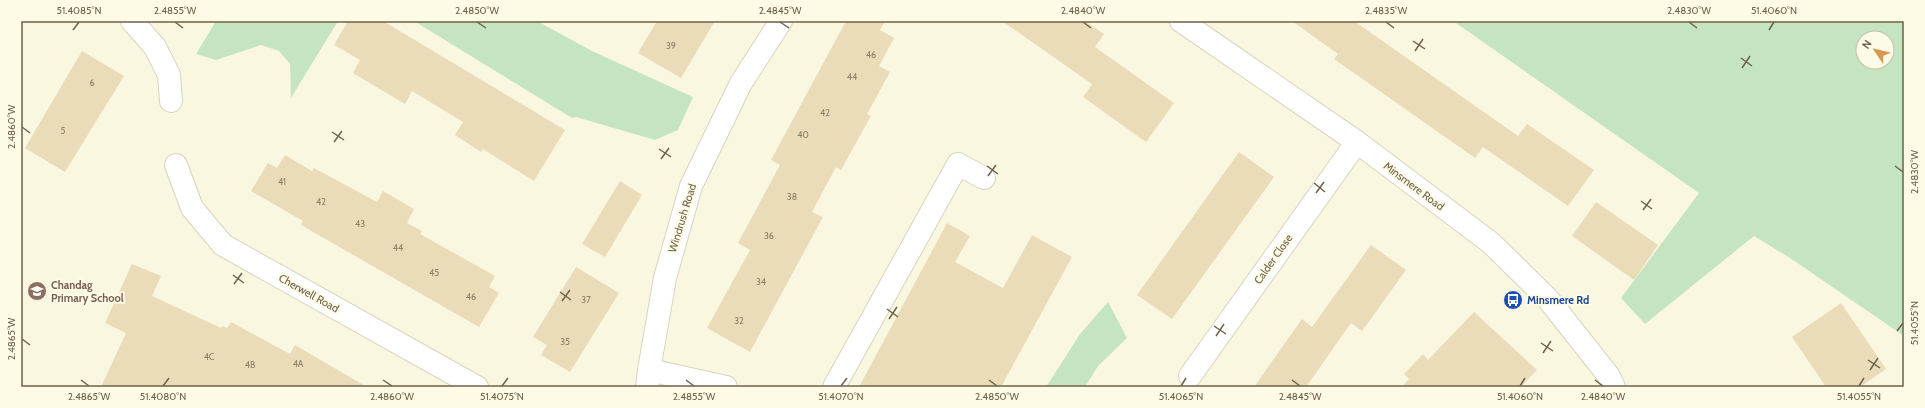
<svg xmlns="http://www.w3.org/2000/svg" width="1925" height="408" viewBox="0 0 1925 408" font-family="Cabin,sans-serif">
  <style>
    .green { fill: #c5e5c1; fill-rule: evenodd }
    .building { fill: #eadbb9 }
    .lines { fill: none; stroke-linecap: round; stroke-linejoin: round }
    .minor-casing { stroke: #dad3bc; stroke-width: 24 }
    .minor { stroke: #fff; stroke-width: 22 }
    .ticks { fill: none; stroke: #6e624a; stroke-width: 1.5 }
    .labels { text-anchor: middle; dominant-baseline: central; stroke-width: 4; stroke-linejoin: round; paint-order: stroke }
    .number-label { font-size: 9px; fill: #8d8066 }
    .street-label { font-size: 11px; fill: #6e624a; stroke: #fdfbe6 }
    .education-label { font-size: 11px; font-weight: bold; fill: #785e54; stroke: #fdfbe6; text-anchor: start }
    .transit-label { font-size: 11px; font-weight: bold; fill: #164399; stroke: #fdfbe6; text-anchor: start }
    .neatline { fill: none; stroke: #6e624a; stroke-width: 1.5 }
    .ticks-label { font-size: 10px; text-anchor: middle; fill: #6e624a }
  </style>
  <rect width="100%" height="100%" fill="#faf7e1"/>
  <path class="green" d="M216,21H338L291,98L290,64L279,51L261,45L216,60L196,54Z
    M414,21H537L592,51L693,97L678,130L655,140L576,117L572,118Z
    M1453,21H1904V336L1790,258L1754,236L1645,324L1621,298L1699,193ZM1863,38H1887V62H1863Z
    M1108,302L1127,338L1098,366L1085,387H1046L1080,334Z"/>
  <path class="building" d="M348,21H383L565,130L534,181L483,149L481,152L455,135L463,122L412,91L405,104L353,73L360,60L334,45Z
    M657,21H715L681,78L638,53Z
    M846,21H885L880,30L894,38L879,66L890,72L867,114L871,116L841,170L836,167L812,212L823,217L750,352L707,328L750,250L738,243L780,165L771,160Z
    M1002,21H1085L1104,34L1095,47L1174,103L1146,142L1083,97L1092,84Z
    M1292,21H1354L1518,136L1527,124L1594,170L1568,206L1483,147L1475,158L1334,59L1338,54Z
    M82,51L124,76L65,172L25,148Z
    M1239,152L1274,177L1172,319L1137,295Z
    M285,155L312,171L314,168L377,202L383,191L414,209L407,223L422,231L420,234L495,276L489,287L499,293L479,327L301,225L303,221L251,191L268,163L277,168Z
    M620,181L642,195L605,257L582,244Z
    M1596,202L1658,245L1634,280L1572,236Z
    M947,223L970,236L955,262L1003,288L1032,235L1072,257L1001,387H859Z
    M1371,245L1406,270L1362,331L1351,323L1306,387H1254L1302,319L1312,327Z
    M132,264L161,276L152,296L221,328L222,326L227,328L231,322L290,354L295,345L367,387H101L126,333L105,323Z
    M576,267L619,293L570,372L541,355L547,345L533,337Z
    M1841,303L1886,369L1860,387H1826L1792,337Z
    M1474,312L1537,370L1521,387H1402L1409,379L1404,374L1423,354L1428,360Z"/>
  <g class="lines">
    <g class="minor-casing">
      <path id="minor" d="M132,21L155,47L169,75L171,101
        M1181,21L1357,142L1491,243L1548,299L1608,375L1614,387
        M176,165L192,208L223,245L477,387
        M649,370L726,387
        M1190,376L1357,142
        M647,387L649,370L665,278L691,186L741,83L781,21
        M834,387L958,164L984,178"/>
    </g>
    <use href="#minor" class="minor"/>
  </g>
  <path class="ticks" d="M175,22L183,28M477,22L486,28M780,22L789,28M1083,22L1091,28M1386,22L1394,28M1689,22L1697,28M73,30L79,22M1769,30L1774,22M1413,41L1425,49M1415,51L1423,39M1741,58L1752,66M1742,68L1750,56M22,127L30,133M332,132L344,140M334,142L342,131M659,149L671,157M661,159L669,148M987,166L998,174M1895,166L1903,172M988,176L996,165M1314,183L1325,192M1316,193L1324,182M1641,201L1652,209M1643,210L1651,199M233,275L244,283M234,284L242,273M560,292L571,300M562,301L570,290M887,309L898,317M889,319L897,307M1214,326L1226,334M1897,331L1903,323M1216,336L1224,324M22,339L30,345M1541,343L1553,351M1543,353L1551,341M1868,360L1880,368M1870,370L1878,358M81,380L89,386M383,380L392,386M686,380L694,386M989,380L997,386M1292,380L1300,386M1595,380L1603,386M163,386L169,378M502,386L508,378M841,386L847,378M1181,386L1186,378M1520,386L1525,378M1859,386L1864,378"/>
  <defs>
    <g id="school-disc" transform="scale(1)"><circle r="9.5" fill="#8d6e63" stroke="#fdfbe6"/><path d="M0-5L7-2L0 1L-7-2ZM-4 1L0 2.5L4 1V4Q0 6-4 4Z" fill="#fff"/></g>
    <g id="bus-disc" transform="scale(1)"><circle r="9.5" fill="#1a4fb4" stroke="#fdfbe6"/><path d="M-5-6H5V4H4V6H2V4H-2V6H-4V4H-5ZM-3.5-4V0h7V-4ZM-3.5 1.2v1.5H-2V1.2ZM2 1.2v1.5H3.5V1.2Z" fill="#fff"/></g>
  </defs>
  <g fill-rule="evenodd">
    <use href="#school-disc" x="37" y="291"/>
    <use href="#bus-disc" x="1513" y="300"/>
  </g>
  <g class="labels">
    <g class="number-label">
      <text x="671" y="45">39</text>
      <text x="871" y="54">46</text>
      <text x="852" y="76">44</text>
      <text x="92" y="82">6</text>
      <text x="825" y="112">42</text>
      <text x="63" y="130">5</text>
      <text x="803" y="134">40</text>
      <text x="282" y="181">41</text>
      <text x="792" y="196">38</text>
      <text x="321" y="201">42</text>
      <text x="360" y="223">43</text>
      <text x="769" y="235">36</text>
      <text x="398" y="247">44</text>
      <text x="434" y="272">45</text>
      <text x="761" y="281">34</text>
      <text x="471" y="296">46</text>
      <text x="586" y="299">37</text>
      <text x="739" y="320">32</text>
      <text x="565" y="341">35</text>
      <text x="209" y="356">4C</text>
      <text x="298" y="363">4A</text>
      <text x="250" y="364">4B</text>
    </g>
    <g class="street-label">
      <text transform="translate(1414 186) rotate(37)">Minsmere Road</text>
      <text transform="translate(682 218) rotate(-73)">Windrush Road</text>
      <text transform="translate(1273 259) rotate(-55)">Calder Close</text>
      <text transform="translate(309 293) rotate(29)">Cherwell Road</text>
    </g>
    <g class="education-label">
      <text x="51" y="285">Chandag<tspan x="51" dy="13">Primary School</tspan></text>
    </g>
    <g class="transit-label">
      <text x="1527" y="300">Minsmere Rd</text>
    </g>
  </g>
  <rect width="1925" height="408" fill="none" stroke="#fdfbe6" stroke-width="44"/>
  <g transform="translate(1875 50) rotate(305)"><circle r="19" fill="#fdfbe6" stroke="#c4bea8"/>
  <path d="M0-3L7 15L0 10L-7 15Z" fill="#da974f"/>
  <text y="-6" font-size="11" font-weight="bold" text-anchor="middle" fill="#6e624a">N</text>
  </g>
  <rect x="22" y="22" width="1881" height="364" class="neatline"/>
  <g class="ticks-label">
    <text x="79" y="14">51.4085°N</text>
    <text x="175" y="14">2.4855°W</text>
    <text x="477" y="14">2.4850°W</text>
    <text x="780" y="14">2.4845°W</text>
    <text x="1083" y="14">2.4840°W</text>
    <text x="1386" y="14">2.4835°W</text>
    <text x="1689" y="14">2.4830°W</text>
    <text x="1774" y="14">51.4060°N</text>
    <text transform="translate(11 127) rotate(-90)" y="4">2.4860°W</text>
    <text transform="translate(1914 172) rotate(-90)" y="4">2.4830°W</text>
    <text transform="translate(1914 323) rotate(-90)" y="4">51.4055°N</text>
    <text transform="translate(11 339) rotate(-90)" y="4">2.4865°W</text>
    <text x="89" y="400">2.4865°W</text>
    <text x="163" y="400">51.4080°N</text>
    <text x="392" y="400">2.4860°W</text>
    <text x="502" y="400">51.4075°N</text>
    <text x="694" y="400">2.4855°W</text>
    <text x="841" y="400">51.4070°N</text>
    <text x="997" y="400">2.4850°W</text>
    <text x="1181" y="400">51.4065°N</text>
    <text x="1300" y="400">2.4845°W</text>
    <text x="1520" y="400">51.4060°N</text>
    <text x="1603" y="400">2.4840°W</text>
    <text x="1859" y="400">51.4055°N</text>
  </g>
</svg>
